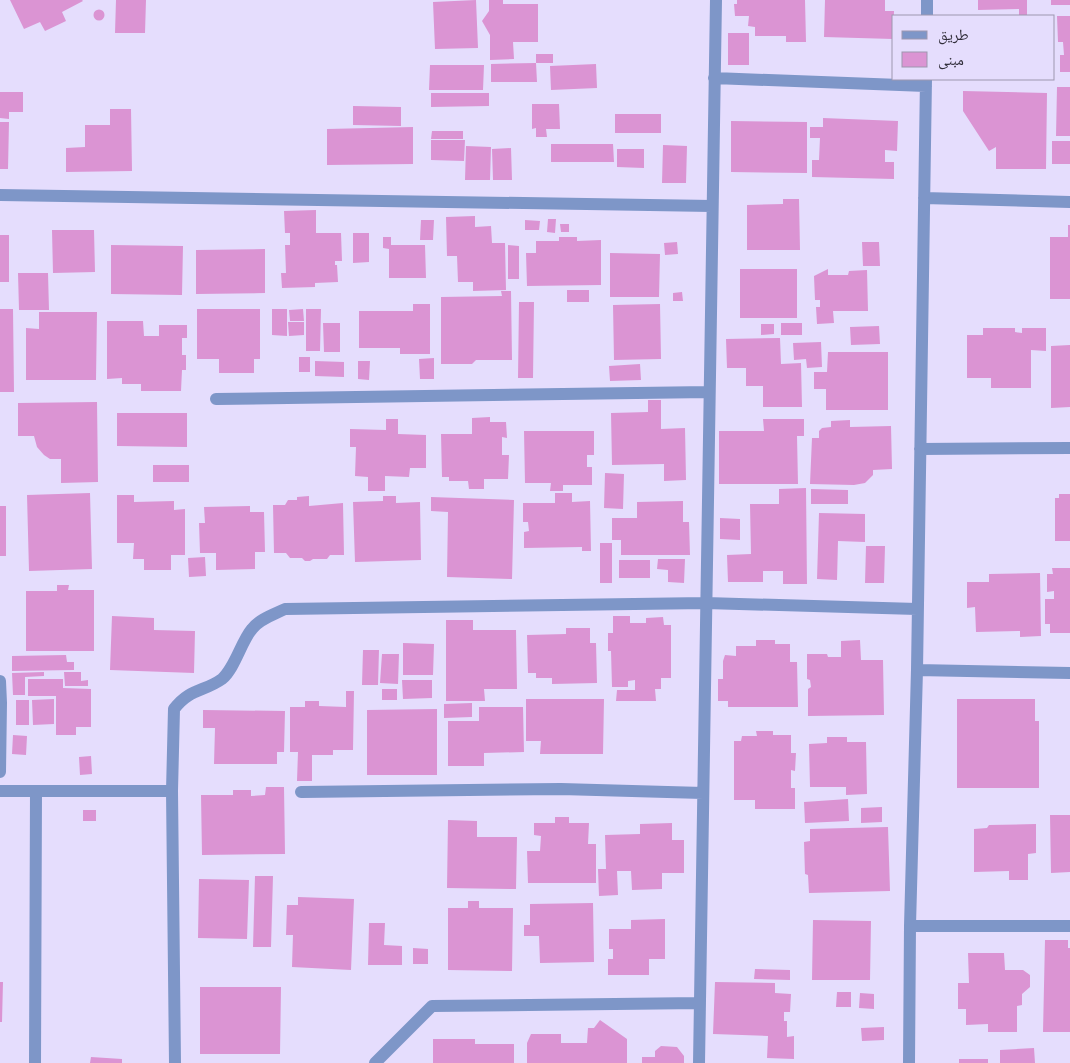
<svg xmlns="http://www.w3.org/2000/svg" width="1070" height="1063" viewBox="0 0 1070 1063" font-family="'Public Sans','Noto Naskh Arabic',sans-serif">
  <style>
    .building { fill: #db94d3 }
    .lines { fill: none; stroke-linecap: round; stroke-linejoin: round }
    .street { stroke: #7e96c8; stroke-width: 12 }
  </style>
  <rect width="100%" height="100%" fill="#e5ddfd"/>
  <path class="building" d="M10,0H82L83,1L62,12L66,21L45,31L40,22L24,29Z
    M116,0H146L145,33H115Z
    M476,0L478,48L435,49L433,2Z
    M489,0H503V4H538V42H513L514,59L490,60V35L482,21L489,11Z
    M737,0H805L806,42H786V36H755V27L748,26L749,16H735L734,4H737Z
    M825,0H885V11H894L893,39L824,37Z
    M978,0H1027V16H1019V9L978,10Z
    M1051,0H1070V5H1051Z
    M93.5 15a5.5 5.5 0 1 1 11 0a5.5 5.5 0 1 1-11 0Z
    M1057,16H1070V72H1060V55H1064L1063,42H1058Z
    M728,33H749V65H728Z
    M536,54H553V63H536Z
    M536,63L537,82H491V64Z
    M596,64L597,88L551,90L550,66Z
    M430,65H484L483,90H429Z
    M1057,87H1070V136H1056Z
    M963,91L1047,93L1046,169H996V147L989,151L963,111Z
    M0,92H23V112H9V119L0,118Z
    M431,93H489V106L431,107Z
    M532,104H559L560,129H546L547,137H536V128L532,129Z
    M353,106L401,107V126L353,125Z
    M110,109H131L132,171L66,172V148L85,147V125H110Z
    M615,114H661V133H615Z
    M823,118L898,121L897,151L885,150V162H894V179L812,177V160H819L820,138H810V127H823Z
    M731,121L807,122V173L731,172Z
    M0,122H9L8,169H0Z
    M413,127V164L327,165V129Z
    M432,131H463V139H431Z
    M431,140H465L464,161L431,160Z
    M1052,141H1070V164H1052Z
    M551,144H613L614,162H551Z
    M663,145L687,146L686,183H662Z
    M466,146L491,147L490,180H465Z
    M511,148L512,180H493L492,149Z
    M617,149H644V168L617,167Z
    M783,199H799L800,250H747V205L783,204Z
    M316,210V233H341L342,261H335V265H337L338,282L315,283V287L282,288L281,273H286L285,245H290V233H285L284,211Z
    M475,216V227L491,226L492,243H505L506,290L473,291V282H458L457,256H447L446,217Z
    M548,219H556L555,233L547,232Z
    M421,220H434L433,240H420Z
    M525,220L540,221L539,230H525Z
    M560,224H569V232H561Z
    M1068,225H1070V299H1050V237H1068Z
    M52,230H94L95,272L53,273Z
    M353,233H369V262L353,263Z
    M0,235H9V282H0Z
    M383,237H391V245H425L426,278H389V249L383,248Z
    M559,237H577V241L601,240V285L527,286L526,253H536V241H559Z
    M677,242L678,254L665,255L664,243Z
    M862,242H879L880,266H863Z
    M111,245L183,246L182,295L111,294Z
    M508,245L519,246V279H508Z
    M265,249V293L196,294V250Z
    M610,253L660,254L659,297H610Z
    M740,269H797V318H740Z
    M828,269V275H848L849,271L867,270L868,311H833L834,323L817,324L816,307H820V300H815L814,276Z
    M18,273H48L49,310H19Z
    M567,290H589V302H567Z
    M501,291H511L512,360H476L472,364H441V297L502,296Z
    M682,292L683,301H673V293Z
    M519,302H534L533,378H518Z
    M413,304H430V354H400V348H359V311H413Z
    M660,304L661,359L614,360L613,305Z
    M0,309H13L14,392H0Z
    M197,309H260V359H254V373H219V359H197Z
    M272,309H287V336L272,335Z
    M303,309L304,321H290L289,310Z
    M306,309H321L320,351H306Z
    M39,312H97L96,380H26V328L39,329Z
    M107,321H143L144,336H159V325H187V338H182V355H186V370H182L181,391H141V384H122V378L107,379Z
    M288,322H304V335L289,336Z
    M323,323H340V352H324Z
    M781,323H802V335H781Z
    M761,324H774V334L761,335Z
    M879,326L880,344L851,345L850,327Z
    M983,328H1015V332L1022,333V328H1046V351L1031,350V388H991V378H967V335H983Z
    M780,338L781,364L801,363L802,407H763V386H746V368H727L726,339Z
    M821,342L822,367L807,368L806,359L794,360L793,343Z
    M1070,345V407L1051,408V346Z
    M828,352H888V410H826V389H814V372H827Z
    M299,357H310V372H299Z
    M434,358V379H420L419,359Z
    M315,361L344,362V377L315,376Z
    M358,361H370L369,380L358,379Z
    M640,364L641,380L610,381L609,366Z
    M648,400H661V429L685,428L686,480L664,481V464L612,465L611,413L648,412Z
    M97,402L98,482L61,483V459H50L44,455L37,447L34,436H18V403Z
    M117,413H187V447L117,446Z
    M490,417V422H506L507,438L502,437V455H509L508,479H484V489H469L468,481H449V477H442L441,434H472V418Z
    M386,419H398V434L426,435V468H410L409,477L385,476V491H368V477L355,476L356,447H350V429L386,430Z
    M763,419H804V436H797L798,484H719V431H764Z
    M850,420V427L891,426L892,469L873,470V475L865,483L854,485L810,484L812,438H819V431L822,428L831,427V421Z
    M524,431H594V455H587V467H592V485H563V491H550L551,483H525Z
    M153,465H189V482H153Z
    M605,473L624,474L623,509L604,508Z
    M806,488L807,584H783V571H763V582H728L727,555L751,554L750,504H779V489Z
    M811,489L848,490V504H811Z
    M90,493L92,569L29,571L27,495Z
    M555,493H572V502L590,501L591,551H582V547L524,548V532L529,531L528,522H523V503H555Z
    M1059,494H1070V541H1055V498H1059Z
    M117,495H134V502L174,501V510L185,509V555H171V570H144V559H133L134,543H117Z
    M309,496V506L343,503L344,555H330L327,559H313L310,561H305L302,558H290L286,553H274L273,505H285L288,500H297V497Z
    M383,496H396V503L420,502L421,560L355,562L353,502L383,501Z
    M431,497L514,500L512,579L447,577L448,512L431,511Z
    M683,501V522H689L690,555H621V540H612V518H637V502Z
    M0,506H6V556H0Z
    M250,506V512H264L265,552H255V569L216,570V553H200L199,523H205L204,507Z
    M819,513L865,514V542L838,541L837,580L817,579Z
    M720,518L740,519V540L720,539Z
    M600,543H612V583H600Z
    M866,546H885L884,583H865Z
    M205,557L206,576L189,577L188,558Z
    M658,559H685L684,583L668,582V570L657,569Z
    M619,560H650V578H619Z
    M1052,568H1070V633H1050V624H1045V599H1054V591L1047,592V574H1053Z
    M1040,573L1041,636L1020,637V631L976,632L975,607L967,608V582H989V574Z
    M57,585H69L68,590H94V651H26V591H57Z
    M112,616L154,618V630L195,631L194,673L110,670Z
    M613,616H630V623H646V618L663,617L664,625H671V678H661V689H655L656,701H616L617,690H635V680L628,681V687H612L611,651H608V633H613Z
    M446,620H473V630H516L517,689H484L485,701H446Z
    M566,628H590V643H596L597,683L552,684V678H536V673H528L527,635L566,634Z
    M756,640H775V644H790V662H797L798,707H728V701H718V679H723V661L725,655L736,656V646H756Z
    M860,640L861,660H883L884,715L808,716V689L811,687L810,680L807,679V654H827L828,657H841V641Z
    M403,643L434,644L433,675H403Z
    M363,650H379L378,685H362Z
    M382,654H399L398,684L380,683Z
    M66,655L67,662H74V670L12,671V656Z
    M44,672V676L25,677V695H13L12,673Z
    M64,672H81V681L88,680V686H65Z
    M28,679H63V688L91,689V727H76V735H56V696H28Z
    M402,680H432V698L403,699Z
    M382,689H397V700H382Z
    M346,691H354L353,750H333V755H312V781H297L298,752H290V707H305V701H319V706L346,707Z
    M54,699V724L33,725L32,700Z
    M526,699H604L603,754H540L541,741H526Z
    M957,699H1035V721H1039V788H957Z
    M16,700H29V725H16Z
    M472,703V717L444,718V704Z
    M479,707H523L524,752L484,753V766H448V721H479Z
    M437,709V775H367V710Z
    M203,710L285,711L284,752H277V764H214L215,728H203Z
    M756,731H773V735H791V753H796L795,771L791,770V788H795V809H755V800H734V741H741L742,736H757Z
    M13,735L27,736L26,755L12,754Z
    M827,737H847V742H866L867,794L846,795V787H810L809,744L827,743Z
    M91,756L92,774L80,775L79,757Z
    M266,787H284L285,854L202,855L201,795H233V790H251V796L265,795Z
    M848,799L849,821L805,823L804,802Z
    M882,807V822L861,823V808Z
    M83,810H96V821H83Z
    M1050,815H1070V872L1051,873Z
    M555,817H569V823H589L588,844H596V883H528L527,851H540L541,836L534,835V823H555Z
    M448,820L477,821V837H517L516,889L447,888Z
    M672,823V840H684V873H662V889L632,890L631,871H617L618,895L599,896L598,869H606L605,835L640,834V824Z
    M1036,824V853L1028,854V880H1009V871L974,872V829L987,828L989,825Z
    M888,827L890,891L809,893L808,875L805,874L804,842L810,841V829Z
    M255,876H273L271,947H253Z
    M199,879L249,880L247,939L198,938Z
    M298,897L354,899L351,970L292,967L293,935H286L287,905H298Z
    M468,901H479V908H513L512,971L448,970V908H468Z
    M593,903L594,962L540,963L539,936H524V925H530V904Z
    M665,919V959H649V975H608V959H613V949H609V929H631V920Z
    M813,920L871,921L870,980H812Z
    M369,923H385L384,945L402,946V965H368Z
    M1045,940H1068V948H1070V1032H1043Z
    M413,948L428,949V964H413Z
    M968,953H1004L1005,970H1023L1030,975V987L1022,994V1005L1017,1006V1032H988V1024L966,1025V1009H958V983H969Z
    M755,969L790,970V980L754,979Z
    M0,982H3L2,1022H0Z
    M715,982L775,983V993L791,994L790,1012H784V1021H787V1037L794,1036V1059L767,1058L768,1036L713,1034Z
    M200,987H281L280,1054H200Z
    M837,992H851V1007H836Z
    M860,993L874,994V1009L859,1008Z
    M600,1020L627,1039V1063H527V1043L531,1034H561V1043H587L588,1028H594Z
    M884,1027V1040L862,1041L861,1028Z
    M433,1039H475V1044H514V1063H433Z
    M661,1046L677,1047L684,1056V1063H642V1057H655V1051Z
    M1034,1048L1035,1063H1000V1050Z
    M91,1057L122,1059V1063H90Z
    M959,1059H988V1063H959Z"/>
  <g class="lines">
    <path class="street" d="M927,16V0
      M714,78L926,86
      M0,195L712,206
      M924,198L1070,202
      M216,399L709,392
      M920,449L1070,448
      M917,670L1070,673
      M0,681L1,703L0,772
      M0,791H172
      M301,792L561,789L703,793
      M910,926H1070
      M35,1063L36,791
      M175,1063L172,791L174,709C190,688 204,692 222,679C235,668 241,642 252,629C259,619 275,614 285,609L706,603L917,609
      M375,1063L432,1006L700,1003
      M699,1063L716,0
      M909,1063L910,926L917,670L926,79"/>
  </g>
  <rect x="892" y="15" width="162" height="65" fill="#e5ddfd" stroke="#9d97af"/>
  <rect x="902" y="31" width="25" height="8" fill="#7e96c8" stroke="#9d97af"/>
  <text x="938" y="40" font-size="15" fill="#302d39">طريق</text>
  <rect x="902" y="52" width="25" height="15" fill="#db94d3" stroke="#9d97af"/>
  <text x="938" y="65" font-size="15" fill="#302d39">مبنى</text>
</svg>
